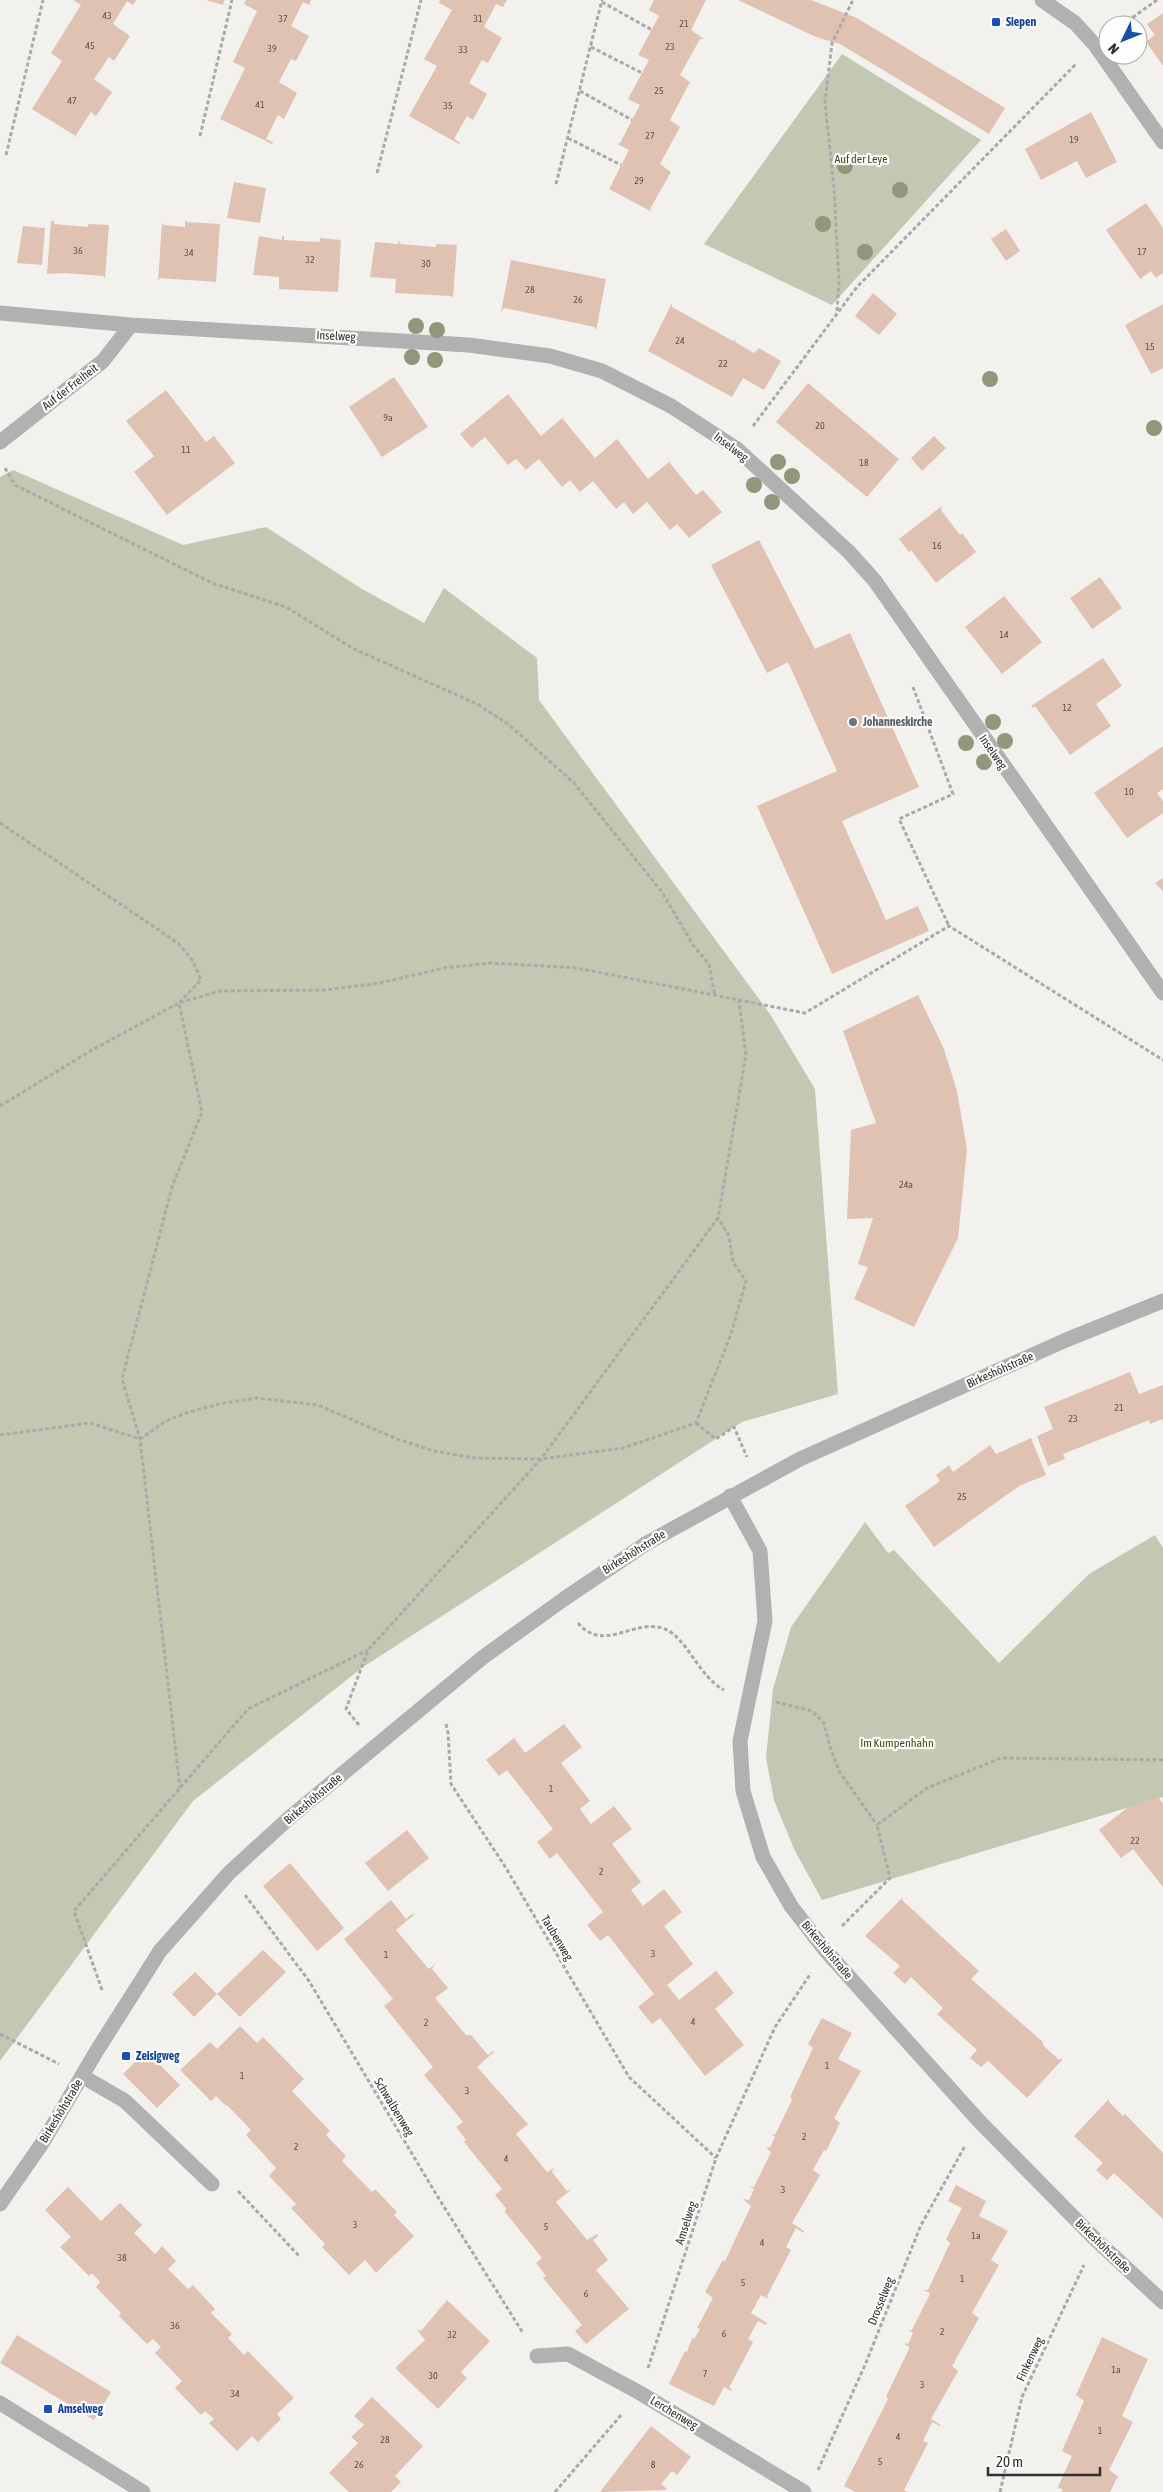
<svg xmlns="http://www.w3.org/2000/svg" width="1163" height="2492" viewBox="0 0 1163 2492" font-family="'Asap Condensed',sans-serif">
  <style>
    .green { fill: #c2c8b2 }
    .building { fill: #e0c2b2 }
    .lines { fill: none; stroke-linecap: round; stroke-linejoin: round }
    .path { stroke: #aaa9a7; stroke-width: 3; stroke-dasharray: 4 2.5; stroke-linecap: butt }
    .service { stroke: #b2b1b1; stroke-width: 15 }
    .minor { stroke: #b2b1b1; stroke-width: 15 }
    .tree { fill: #92967a }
    .transit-dot { fill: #1a4fb4; stroke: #fffefc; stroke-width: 2 }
    .worship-dot { fill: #6b7280; stroke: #fffefc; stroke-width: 2 }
    .labels { text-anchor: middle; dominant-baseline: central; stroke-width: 4.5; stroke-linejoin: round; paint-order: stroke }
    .number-label { font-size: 10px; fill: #5c5450 }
    .transit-label { font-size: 12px; font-weight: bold; fill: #164399; stroke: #fffefc; text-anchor: start }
    .park-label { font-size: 12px; fill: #434c1c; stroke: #fffefc }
    .street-label { font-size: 12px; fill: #30302f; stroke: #fffefc }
    .worship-label { font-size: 12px; font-weight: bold; fill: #5b616d; stroke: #fffefc; text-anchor: start }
  </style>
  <rect width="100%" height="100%" fill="#f2f1ee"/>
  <path class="green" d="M842,54L981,140L832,305L704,244Z
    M13,470L183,545L266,527L362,589L424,623L444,588L537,658L539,700L770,1014L815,1089L838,1394L742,1422L734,1427L363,1667L193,1801L0,2061V477Z
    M865,1522L888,1553L894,1550L999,1663L1089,1574L1155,1535L1163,1548V1797L822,1900L794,1849L774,1800L766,1758L773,1689L791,1627Z"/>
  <path class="building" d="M73,0H136L133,5L127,1L113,24L130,36L114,61L109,57L94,79L112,92L96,116L91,112L76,135L79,138L32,109L62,61L51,53L81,5Z
    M206,0H224L223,5Z
    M246,0H311L309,5L303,2L291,26L309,36L296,61L291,59L279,82L297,93L284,119L278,115L266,139L273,142L272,144L220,119L245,68L233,62L257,11L244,4Z
    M440,0H507L503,7L496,4L484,27L502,38L488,63L482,60L469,83L487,94L473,120L467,116L454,139L460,143L459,144L409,116L437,66L424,59L452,10L439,3Z
    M654,0H706L691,30L704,39H700L680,75L690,82L670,120L680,127L660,164L671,172L650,209L652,212L609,189L629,150L617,144L620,143L640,105L628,99L649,60L638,55L659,16L649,10Z
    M738,0H811L857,18L1005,108L989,134L840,44L816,37Z
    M1163,13V66L1147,43L1143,44L1155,35L1147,24Z
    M1091,112L1117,162L1086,178L1077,161L1041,180L1025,149Z
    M234,182L266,188L260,223L227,218Z
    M1146,203L1163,228V273L1156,278L1151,271L1140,279L1106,230Z
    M185,220L187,222L220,224L216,282L160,278L158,281L162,223L164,225L185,227Z
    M51,221H54V224L88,227V224L109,225L105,278L103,276L65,273L47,274Z
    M23,226L45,228L42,265L17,263Z
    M1006,229L1020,251L1006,261L991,239Z
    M259,236L282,240V236H284V240L320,242V238L341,240L338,292L279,289V277L253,275Z
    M399,240L400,244L436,247V244L457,245L453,298L451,296L395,293L396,279L370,277L375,242L398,244Z
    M511,260L606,279L596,331L595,327L504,308L501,312Z
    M873,293L897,314L879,335L855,316Z
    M672,303V307L733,341L736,339L735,342L754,353L759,348L781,361L764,390L743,378L732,397L648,351Z
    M1163,304V368L1151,374L1125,325Z
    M394,377L428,427L382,457L349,407Z
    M808,383L899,459L867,497L776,422Z
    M166,390L206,442L214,436L235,463L167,515L134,472L154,456L126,421Z
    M508,394L541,436L562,418L595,458L617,439L648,479L669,462L696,495L703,490L722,512L689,538L677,524L670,530L647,502L633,514L624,502L616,509L593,481L580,492L570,480L562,487L539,459L526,470L516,459L508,465L485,437L472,448L460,434Z
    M934,436L946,448L922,471L911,458Z
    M942,506L941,510L960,535L962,533L976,552L936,583L911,550L909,552L899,539Z
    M759,540L815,649L850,633L919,787L842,821L886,920L918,906L929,931L832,974L757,806L837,771L788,662L767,673L711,565Z
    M1100,577L1122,608L1092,629L1070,598Z
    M1004,596L1042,642L1002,674L965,627Z
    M1103,658L1122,686L1096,704L1111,726L1070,755L1035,706L1033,708L1031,706Z
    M1163,746V789L1157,793L1163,801V813L1127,838L1094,793Z
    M1163,878V891L1155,883Z
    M918,995L944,1049L957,1091L967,1149L958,1238L914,1327L854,1299L868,1267L858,1264L873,1218L847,1219L851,1130L876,1123L843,1031Z
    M1130,1372L1139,1394L1163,1385V1419L1150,1424L1149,1420L1063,1454L1065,1459L1048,1466L1037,1436L1053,1429L1044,1407Z
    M1031,1438L1046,1475L1019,1486L934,1547L905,1506L940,1481L936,1475L949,1465L953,1472L990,1445L996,1454Z
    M564,1724L582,1747L561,1763L590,1801L580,1809L591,1824L614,1806L632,1829L612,1844L641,1882L631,1890L643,1906L664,1889L682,1912L664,1926L693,1964L667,1985L679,2000L716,1971L734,1993L715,2009L744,2045L705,2076L660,2018L652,2024L638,2007L654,1994L608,1935L600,1941L587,1925L603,1912L557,1853L550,1859L537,1842L553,1829L507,1770L499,1776L486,1760L514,1738L525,1753Z
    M1158,1797L1163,1804V1887L1133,1849L1121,1858L1099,1830L1127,1808Z
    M407,1830L429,1858L388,1891L365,1863Z
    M290,1863L344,1928L317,1951L263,1886Z
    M903,1897L902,1900L979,1971L971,1979L1043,2042V2045L1059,2060L1061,2058L1062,2060L1027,2098L988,2061L981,2067L970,2058L977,2050L937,2014L943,2008L911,1977L905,1984L893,1973L900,1966L865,1936Z
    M391,1900L406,1919L412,1914L414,1915L396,1930L427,1967L429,1969L436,1963L432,1969L448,1988L435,1998L466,2035H471L488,2055L493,2051L494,2052L477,2067L528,2124L516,2134L547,2172L554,2168L552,2172L567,2191L573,2188L556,2202L587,2240L597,2234L598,2236L593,2240L608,2260L596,2270L629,2309L586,2344L575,2331L582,2325L543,2278L546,2276L536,2263L542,2258L505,2212L506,2208L495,2195L502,2189L464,2142L466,2140L456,2127L463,2122L424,2075L433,2067L384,2006L393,1999L344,1939Z
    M263,1950L286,1972L240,2017L217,1994L194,2017L172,1994L195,1972L217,1994Z
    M822,2018L852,2033L838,2059L861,2071L834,2118L840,2123L826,2151L824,2150L813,2170L820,2175L792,2223L804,2231L803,2233L796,2228L786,2247L791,2250L767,2296L769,2299L761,2295L751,2313L767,2323L766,2325L758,2321L748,2339L753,2342L729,2388L732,2389L731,2391L724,2387L714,2406L669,2384L685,2351L687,2352L692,2338L694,2339L700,2329L697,2328L713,2298L705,2292L723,2260L725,2261L751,2206L743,2199L749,2200L754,2189L749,2186L754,2187L771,2152L766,2148L770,2147L775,2137L771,2134L775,2135L792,2100L790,2097L813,2048L808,2044Z
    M240,2026L257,2043L263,2037L304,2079L292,2091L330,2131L326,2135L346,2156L342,2161L372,2192L375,2189L397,2212L394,2215L414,2236L376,2273L365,2260L349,2275L322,2247L325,2244L291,2208L296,2204L269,2176L276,2168L246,2135L251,2130L227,2105L226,2106L216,2096L211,2101L180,2070L210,2042L217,2049Z
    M146,2051L180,2085L157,2108L123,2074Z
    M1109,2099V2102L1123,2116L1125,2114L1163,2153V2219L1114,2173L1107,2180L1096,2170L1103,2163L1074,2136Z
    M956,2185L986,2201L979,2216L1008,2231L991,2260L999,2265L972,2313L979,2318L952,2366L958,2371L931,2419L941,2425L940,2426L932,2422L923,2441L928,2443L904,2490L908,2492H855L844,2486L888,2399L886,2397L892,2384L909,2349V2347L903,2343L908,2344L913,2333L908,2330H912L929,2296L930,2293L923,2290H928L950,2243L946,2239L962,2208L948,2201Z
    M68,2187L101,2221L120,2203L142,2225L134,2233L155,2254L162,2246L176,2261L168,2269L188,2289L193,2285L215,2309L211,2313L232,2334L228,2338L244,2355L248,2351L294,2398L277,2414L281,2419L258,2442L252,2436L237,2451L209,2423L214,2419L205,2411L201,2415L175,2388L182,2381L155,2353L161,2347L153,2339L147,2344L119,2316L121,2313L96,2287L100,2282L92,2273L89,2276L60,2247L71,2237L45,2210Z
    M447,2300L490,2341L461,2372L467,2378L438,2409L395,2368L425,2340L417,2330L421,2331Z
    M17,2335L111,2392L94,2420L0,2363Z
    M1102,2337L1148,2359L1122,2416L1133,2422L1109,2470L1119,2477L1117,2478L1110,2492H1061L1063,2490L1058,2487L1072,2456L1062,2451L1084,2401L1076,2395Z
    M372,2397L423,2446L395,2476L401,2482L391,2492H349L329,2473L358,2443L351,2437L364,2425L354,2416Z
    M651,2426L691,2457L677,2475L672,2471L661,2484L667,2489L666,2490L600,2492Z"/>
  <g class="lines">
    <path class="path" d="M602,2L652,30
      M1122,25L1157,0
      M591,47L642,73
      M580,91L632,120
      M200,136L232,0
      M568,138L621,165
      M6,155L43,0
      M377,173L421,0
      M556,184L602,0
      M837,311L839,282L834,188L825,102L832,43L853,0
      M753,426L857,287L1076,64
      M5,468L15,485L212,583L286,607L352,648L477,704L508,724L574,783L662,892L693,945L709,964L715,996
      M913,687L953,794L899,819L949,926
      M0,823L178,943L193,961L201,980L179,1003L202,1112L172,1187L122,1379L140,1439L180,1788
      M0,1106L92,1050L179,1003L220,991L326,990L380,983L444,968L491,963L577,968L805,1013L949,926L1163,1060
      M696,1423L716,1439L734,1427L747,1457
      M0,1435L90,1423L140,1439L166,1421L189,1412L224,1403L257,1398L318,1405L397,1439L434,1451L474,1458L541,1459L623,1448L696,1423L731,1334L746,1281L733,1262L729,1236L718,1218
      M578,1623C604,1654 635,1617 665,1629C687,1638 699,1677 724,1690
      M776,1702L812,1711L824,1723L830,1747L839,1771L877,1825
      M446,1724L448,1733L451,1784L506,1868L629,2077L716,2158
      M359,1725L346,1709L368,1650L541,1459L718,1218L746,1055L739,1001
      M245,1895L309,1981L436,2194L523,2333
      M842,1926L890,1878L877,1825L927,1788L1001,1758L1163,1760
      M102,1990L74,1911L248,1709L368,1650
      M0,2034L59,2064
      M238,2191L300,2257
      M648,2368L716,2158L775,2027L811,1973
      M818,2470L865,2365L921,2225L965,2146
      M555,2492L622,2414
      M1000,2492L1022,2397L1084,2265"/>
    <path class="service" d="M82,2076L125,2101L212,2184
      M537,2356L568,2354L640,2393L804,2492"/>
    <path class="minor" d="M1042,0L1075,23L1095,45L1163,142
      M0,313L131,325L469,345L550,356L602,371L671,406L737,449L849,552L875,581L1163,993
      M0,442L103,361L131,325
      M730,1496L760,1551L765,1621L740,1741L743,1791L763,1857L791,1906L825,1950L979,2121L1095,2239L1163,2302
      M0,2204L43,2142L96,2052L160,1951L229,1873L288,1819L482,1658L564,1599L647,1543L800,1459L1066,1340L1163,1301
      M0,2403L143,2492"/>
  </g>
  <g class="tree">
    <circle cx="845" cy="166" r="8"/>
    <circle cx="900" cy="190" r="8"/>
    <circle cx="823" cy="224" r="8"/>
    <circle cx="865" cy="252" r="8"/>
    <circle cx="416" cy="326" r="8"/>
    <circle cx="437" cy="330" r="8"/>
    <circle cx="412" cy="357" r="8"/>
    <circle cx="435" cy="360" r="8"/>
    <circle cx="990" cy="379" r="8"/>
    <circle cx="1154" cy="428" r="8"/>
    <circle cx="778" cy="462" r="8"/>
    <circle cx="792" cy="476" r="8"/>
    <circle cx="754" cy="485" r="8"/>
    <circle cx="772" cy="502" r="8"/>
    <circle cx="993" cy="722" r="8"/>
    <circle cx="1005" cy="741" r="8"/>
    <circle cx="966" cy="743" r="8"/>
    <circle cx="984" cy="762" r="8"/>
  </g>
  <g class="transit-dot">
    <rect x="991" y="17" width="10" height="10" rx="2.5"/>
    <rect x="121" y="2051" width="10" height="10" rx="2.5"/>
    <rect x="43" y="2404" width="10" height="10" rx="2.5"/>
  </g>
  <circle class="worship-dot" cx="853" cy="722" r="5"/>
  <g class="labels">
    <g class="number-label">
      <text x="107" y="15">43</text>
      <text x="283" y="18">37</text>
      <text x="478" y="18">31</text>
      <text x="684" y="23">21</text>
      <text x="90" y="45">45</text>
      <text x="670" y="46">23</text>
      <text x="272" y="48">39</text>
      <text x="463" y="49">33</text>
      <text x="659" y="90">25</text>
      <text x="72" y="100">47</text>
      <text x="260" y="104">41</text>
      <text x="448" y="105">35</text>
      <text x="650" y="135">27</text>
      <text x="1074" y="139">19</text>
      <text x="639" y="180">29</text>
      <text x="78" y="250">36</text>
      <text x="1142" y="251">17</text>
      <text x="189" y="252">34</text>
      <text x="310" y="259">32</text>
      <text x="426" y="263">30</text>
      <text x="530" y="289">28</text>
      <text x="578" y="299">26</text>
      <text x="680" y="340">24</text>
      <text x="1150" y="346">15</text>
      <text x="723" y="363">22</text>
      <text x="388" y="417">9a</text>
      <text x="820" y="425">20</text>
      <text x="186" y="449">11</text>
      <text x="864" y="462">18</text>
      <text x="937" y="545">16</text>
      <text x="1004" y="634">14</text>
      <text x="1067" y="707">12</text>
      <text x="1129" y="791">10</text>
      <text x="906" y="1184">24a</text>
      <text x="1119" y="1407">21</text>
      <text x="1073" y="1418">23</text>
      <text x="962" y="1496">25</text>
      <text x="551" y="1788">1</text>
      <text x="1135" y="1840">22</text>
      <text x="601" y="1871">2</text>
      <text x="653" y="1953">3</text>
      <text x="386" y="1954">1</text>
      <text x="693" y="2021">4</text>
      <text x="426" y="2022">2</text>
      <text x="827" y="2065">1</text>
      <text x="242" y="2075">1</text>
      <text x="467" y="2090">3</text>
      <text x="804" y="2136">2</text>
      <text x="296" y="2146">2</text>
      <text x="506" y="2158">4</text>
      <text x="783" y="2189">3</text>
      <text x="355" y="2224">3</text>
      <text x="546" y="2226">5</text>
      <text x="976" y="2235">1a</text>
      <text x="762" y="2242">4</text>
      <text x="122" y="2257">38</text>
      <text x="962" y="2278">1</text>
      <text x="743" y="2282">5</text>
      <text x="586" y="2293">6</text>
      <text x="175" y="2325">36</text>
      <text x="942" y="2331">2</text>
      <text x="724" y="2333">6</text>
      <text x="452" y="2334">32</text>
      <text x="1116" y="2369">1a</text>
      <text x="705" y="2373">7</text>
      <text x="433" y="2375">30</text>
      <text x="922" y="2384">3</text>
      <text x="235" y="2393">34</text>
      <text x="1100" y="2430">1</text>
      <text x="898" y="2436">4</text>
      <text x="385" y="2439">28</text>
      <text x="880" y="2461">5</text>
      <text x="359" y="2464">26</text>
      <text x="653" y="2464">8</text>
    </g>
    <g class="transit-label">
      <text x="1006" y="22">Siepen</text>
      <text x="136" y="2056">Zeisigweg</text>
      <text x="58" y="2409">Amselweg</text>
    </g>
    <g class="park-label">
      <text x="861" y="159">Auf der Leye</text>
      <text x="897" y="1743">Im Kumpenhahn</text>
    </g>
    <g class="street-label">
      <text transform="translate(336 336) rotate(3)">Inselweg</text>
      <text transform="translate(70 387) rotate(-38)">Auf der Freiheit</text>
      <text transform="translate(731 447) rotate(37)">Inselweg</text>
      <text transform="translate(993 752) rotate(55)">Inselweg</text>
      <text transform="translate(1000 1370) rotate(-24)">Birkeshöhstraße</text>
      <text transform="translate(634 1552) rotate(-32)">Birkeshöhstraße</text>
      <text transform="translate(313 1799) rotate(-40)">Birkeshöhstraße</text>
      <text transform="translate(557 1938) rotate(59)">Taubenweg</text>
      <text transform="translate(827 1950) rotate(50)">Birkeshöhstraße</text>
      <text transform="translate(394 2107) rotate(59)">Schwalbenweg</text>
      <text transform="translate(61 2111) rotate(-59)">Birkeshöhstraße</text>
      <text transform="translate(686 2223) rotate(-72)">Amselweg</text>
      <text transform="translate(1103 2246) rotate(44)">Birkeshöhstraße</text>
      <text transform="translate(881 2301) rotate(-68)">Drosselweg</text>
      <text transform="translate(1030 2359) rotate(-65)">Finkenweg</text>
      <text transform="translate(674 2413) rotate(31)">Lerchenweg</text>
    </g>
    <g class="worship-label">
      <text x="863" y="722">Johanneskirche</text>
    </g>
  </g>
  <g transform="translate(1123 40) rotate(227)"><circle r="24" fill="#fffefc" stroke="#acacaa"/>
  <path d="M0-4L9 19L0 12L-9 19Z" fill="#1752a3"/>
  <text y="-8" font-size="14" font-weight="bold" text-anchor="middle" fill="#30302f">N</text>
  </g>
  <path d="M988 2467v8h112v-8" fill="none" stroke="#30302f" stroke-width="2.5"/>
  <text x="996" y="2467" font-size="15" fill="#30302f" stroke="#fffefc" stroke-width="4" paint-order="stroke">20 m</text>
</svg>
